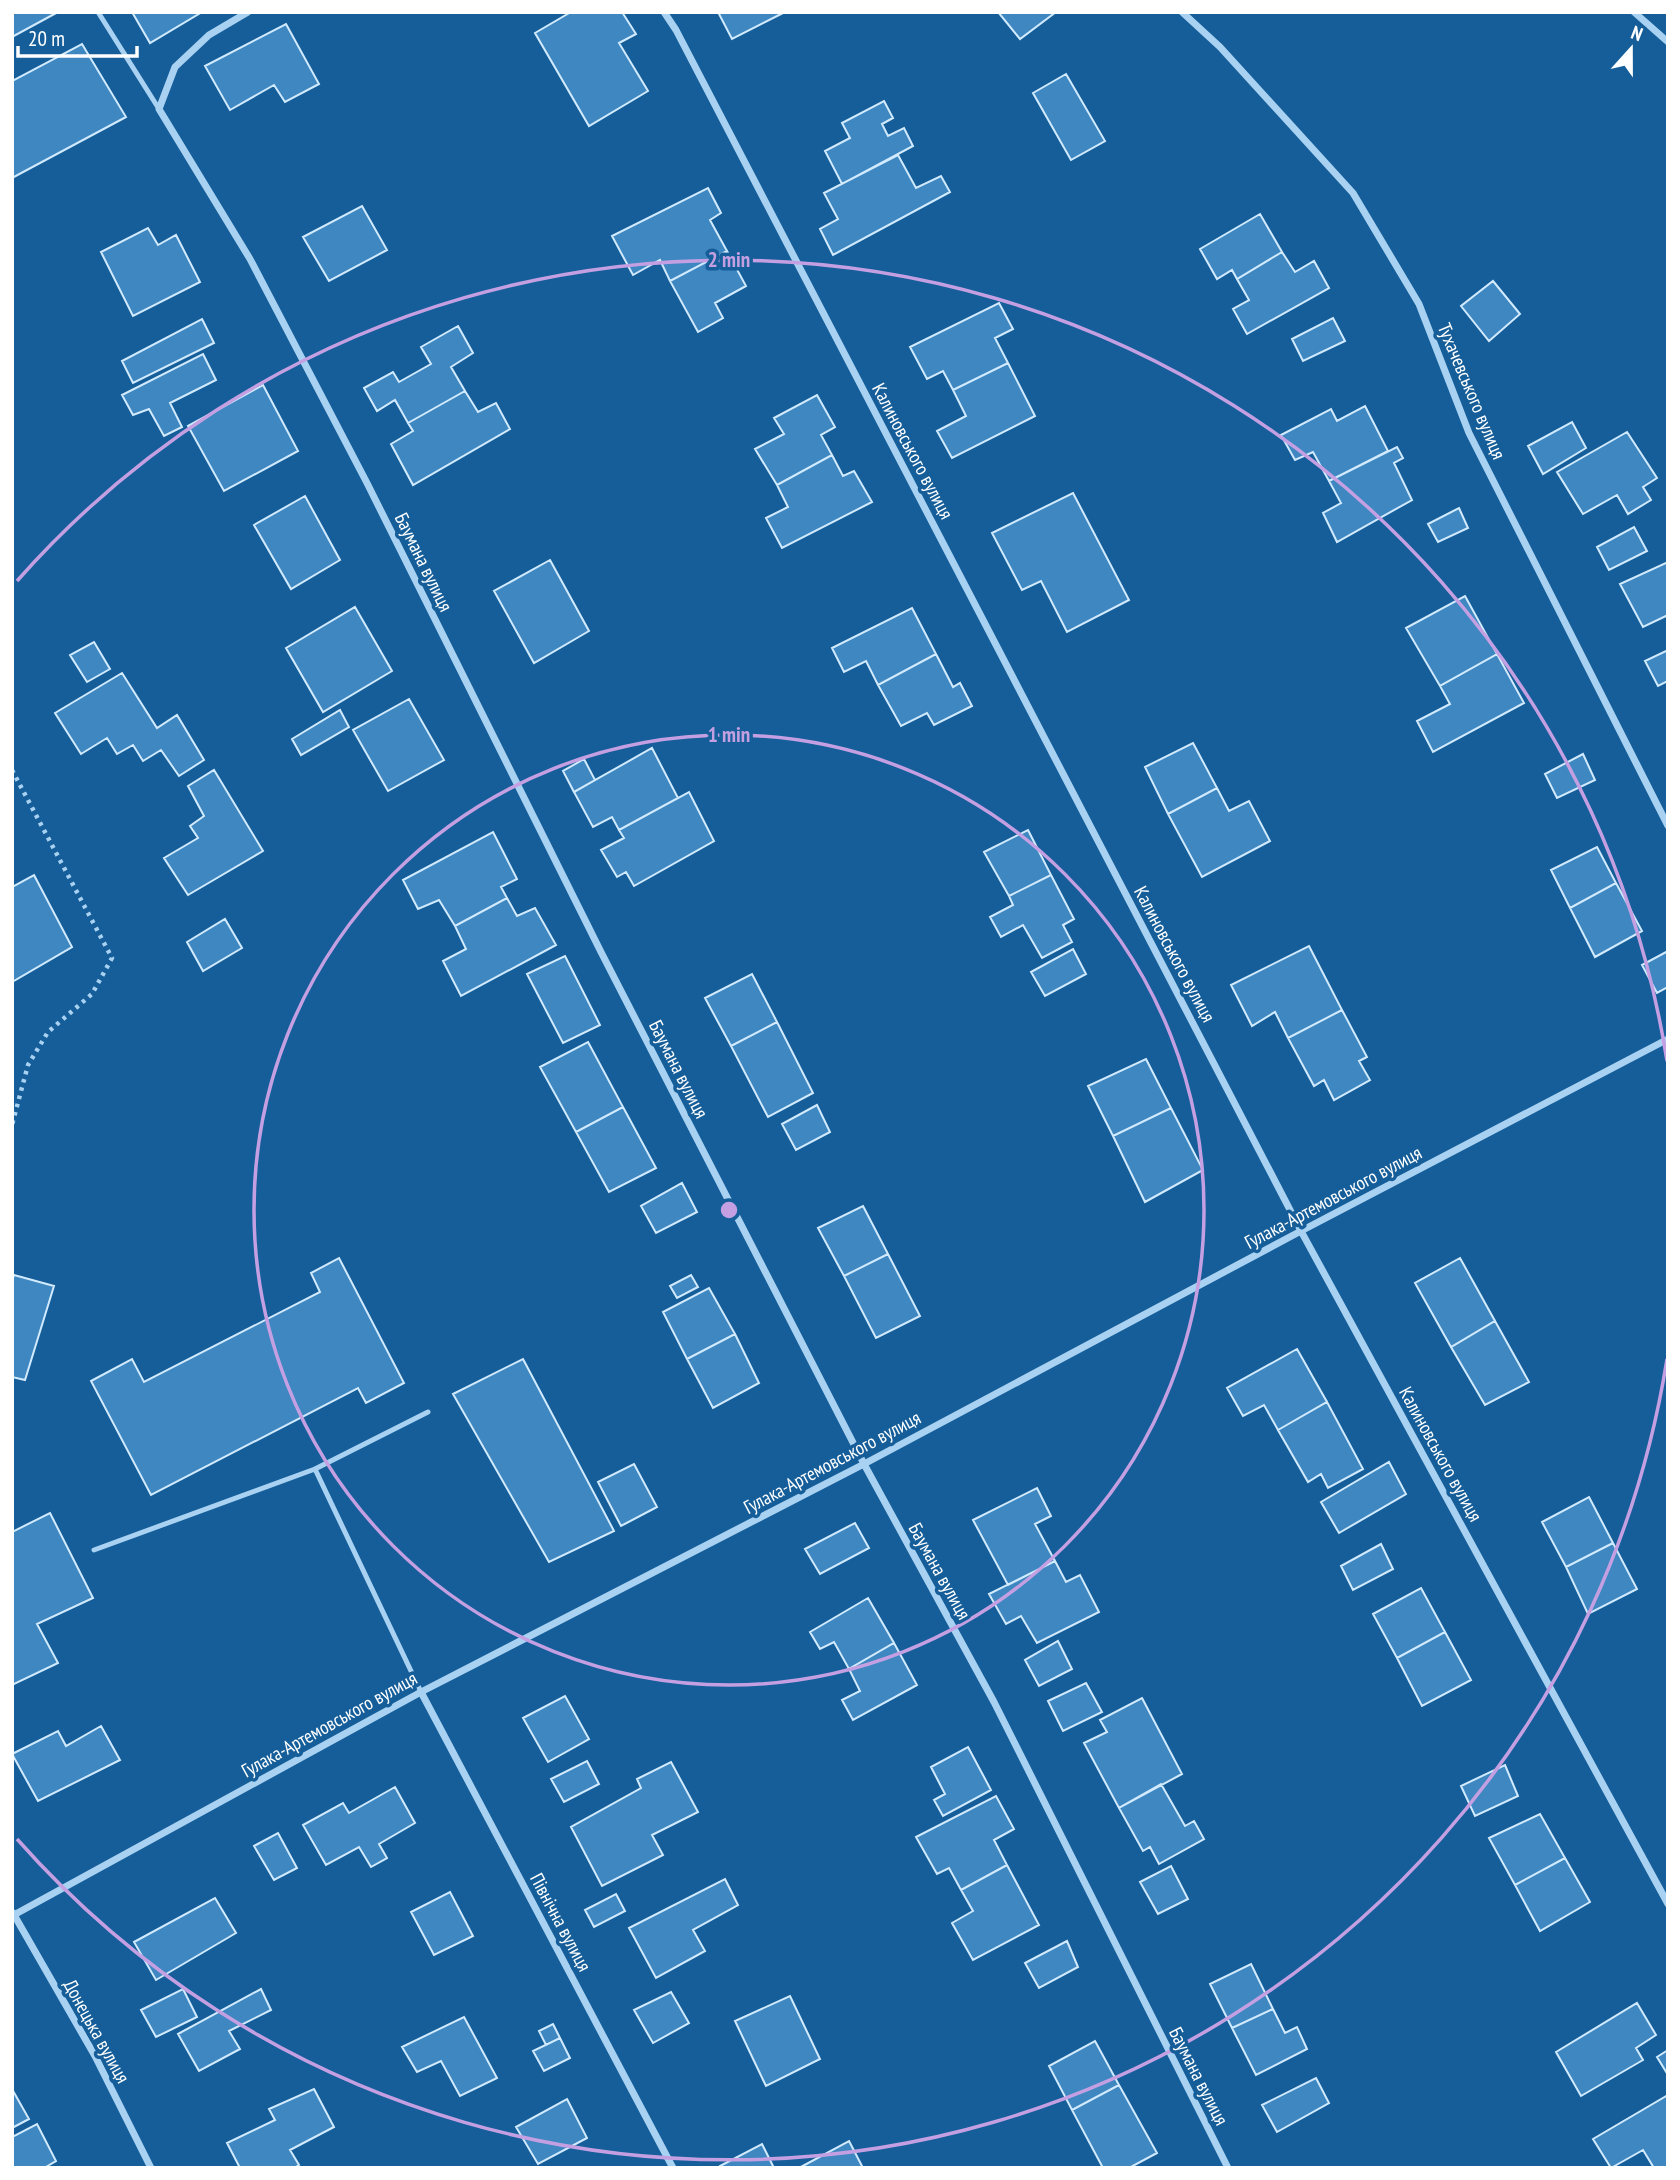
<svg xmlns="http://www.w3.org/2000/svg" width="1680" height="2180" viewBox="0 0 1680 2180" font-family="'PT Sans Narrow',sans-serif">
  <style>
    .building { fill: #3e87c1; stroke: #d1eafd; stroke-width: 2 }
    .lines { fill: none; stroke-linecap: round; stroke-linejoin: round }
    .path { stroke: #a9d2f2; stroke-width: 4.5; stroke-dasharray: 3.5 5; stroke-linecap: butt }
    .service { stroke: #a9d2f2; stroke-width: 5 }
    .minor { stroke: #a9d2f2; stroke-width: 7 }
    .ring { fill: none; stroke: #c4a0e2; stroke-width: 3.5 }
    .labels { text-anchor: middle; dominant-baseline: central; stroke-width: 7; stroke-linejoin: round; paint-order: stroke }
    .street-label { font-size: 19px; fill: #fff; stroke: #155e99 }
    .centre { fill: #c4a0e2; stroke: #155e99; stroke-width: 3.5 }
    .ring-label { font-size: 21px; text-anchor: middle; font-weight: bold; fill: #c4a0e2; stroke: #155e99; stroke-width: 7; stroke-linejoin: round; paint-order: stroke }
  </style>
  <rect width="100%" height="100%" fill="#155e99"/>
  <path class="building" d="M12,12H58L12,37Z
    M132,12H202L150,43Z
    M571,12H622L636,34L619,43L648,91L589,126L535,33Z
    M718,12H785L732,39Z
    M998,12H1056L1020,39Z
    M286,24L319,84L285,102L274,85L230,110L205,66Z
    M82,44L126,117L12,178V81Z
    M1066,74L1105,141L1071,160L1033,93Z
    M884,101L893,118L882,124L888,136L904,128L913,146L842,184L825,151L850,138L842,123Z
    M898,155L916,188L941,176L950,192L833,255L820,229L838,219L824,193Z
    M708,188L721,213L710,220L727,251L670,281L660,260L633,275L612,236Z
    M362,206L387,250L329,281L303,237Z
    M1260,214L1282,252L1237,279L1232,270L1217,279L1200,249Z
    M148,228L158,245L176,235L200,282L133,316L101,252Z
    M727,251L746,286L715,303L723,318L698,332L670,281Z
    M1282,252L1295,272L1314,261L1329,288L1247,334L1233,309L1249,300L1237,279Z
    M1493,281L1520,314L1489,341L1461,306Z
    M999,303L1013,329L995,338L1008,363L953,390L943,371L927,379L910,347Z
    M1333,318L1345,341L1303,361L1292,339Z
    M202,319L214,343L133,383L122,361Z
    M458,326L473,353L451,367L465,391L408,423L395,400L377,411L364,388L393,372L399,382L431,364L421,347Z
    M203,354L216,380L170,403L182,427L164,436L149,409L133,415L122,395Z
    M1008,363L1035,416L952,458L937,431L966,416L953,390Z
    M263,385L298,451L224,491L188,426Z
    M465,391L478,412L496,403L510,429L413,485L391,444L413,431L408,423Z
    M817,395L835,427L821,435L832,455L777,485L755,449L784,434L774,418Z
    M1365,406L1388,451L1329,481L1313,452L1295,460L1281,435L1331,409L1337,421Z
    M1572,422L1586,448L1543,474L1528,446Z
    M1627,432L1657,478L1643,487L1651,500L1628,514L1617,495L1583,514L1557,472Z
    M1397,447L1403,458L1394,463L1412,500L1337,542L1323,513L1341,503L1329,481Z
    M832,455L843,476L854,471L872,502L782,548L766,518L788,507L777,485Z
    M1073,493L1129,600L1067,632L1041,581L1022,590L992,533Z
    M305,496L340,560L291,589L254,525Z
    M1459,508L1468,528L1438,542L1428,524Z
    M1634,527L1647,551L1609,570L1597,547Z
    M550,560L589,631L534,663L494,591Z
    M1668,562V615L1643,627L1620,584Z
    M1465,596L1497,654L1440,686L1406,628Z
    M355,607L392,671L323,712L286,648Z
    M912,608L936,654L878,685L866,661L844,672L832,648Z
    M94,642L110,669L87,682L70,655Z
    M1668,650V681L1658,686L1645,661Z
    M936,654L953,687L960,683L972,706L934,725L927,713L901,726L878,685Z
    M1497,654L1524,703L1433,752L1417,721L1450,704L1440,686Z
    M122,673L157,728L177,715L204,760L179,776L161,750L143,761L133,745L117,754L107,738L81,754L55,713Z
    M409,699L444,760L388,791L353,730Z
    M340,710L349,727L301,755L292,739Z
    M1193,743L1217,788L1168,814L1145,767Z
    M652,748L678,798L619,830L612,817L593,827L574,792Z
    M1583,754L1595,780L1557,798L1545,774Z
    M584,759L595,780L574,792L563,771Z
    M214,770L263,851L188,895L164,858L198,838L190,826L204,816L188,786Z
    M1217,788L1229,811L1249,801L1270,841L1202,877L1168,814Z
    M689,792L714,841L634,886L626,872L617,877L601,850L624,838L619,830Z
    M1028,830L1051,875L1009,896L984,852Z
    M493,832L517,879L501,887L507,898L455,926L439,900L418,909L403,880Z
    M1597,847L1616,883L1570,908L1551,870Z
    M34,875L72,947L12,982V887Z
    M1051,875L1074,919L1063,925L1072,942L1042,958L1023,925L1001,937L990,917L1013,905L1009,896Z
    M1616,883L1642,931L1595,957L1570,908Z
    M507,898L517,916L535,908L556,945L461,996L443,961L466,949L455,926Z
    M225,919L242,948L203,971L187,942Z
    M1309,946L1342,1010L1288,1038L1275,1012L1252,1026L1231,985Z
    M1073,949L1086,974L1045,996L1031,972Z
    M1668,951V987L1657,993L1642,965Z
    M565,956L600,1025L563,1043L527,974Z
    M752,974L777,1022L731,1046L705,998Z
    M1342,1010L1367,1057L1359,1061L1370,1080L1334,1100L1324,1080L1314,1086L1288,1038Z
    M777,1022L813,1093L768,1117L731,1046Z
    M588,1042L623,1107L576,1132L540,1067Z
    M1146,1059L1171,1108L1113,1136L1088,1086Z
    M817,1105L830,1132L796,1150L782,1124Z
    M623,1107L656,1168L609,1192L576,1132Z
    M1171,1108L1203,1170L1145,1202L1113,1136Z
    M682,1183L697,1212L656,1233L641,1206Z
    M863,1206L888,1254L844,1276L818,1228Z
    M888,1254L920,1316L876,1338L844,1276Z
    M339,1258L404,1383L366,1403L358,1388L151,1495L91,1381L132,1359L144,1382L320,1292L311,1273Z
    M1460,1258L1495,1321L1451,1347L1415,1283Z
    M14,1275L54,1286L25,1380L12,1377V1281Z
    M691,1275L698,1287L677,1298L670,1286Z
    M709,1288L735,1334L687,1359L663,1312Z
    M1495,1321L1529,1382L1485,1405L1451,1347Z
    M735,1334L759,1383L713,1408L687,1359Z
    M1297,1349L1327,1402L1278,1430L1264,1405L1243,1416L1227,1388Z
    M523,1359L614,1531L549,1562L453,1394Z
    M1327,1402L1363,1469L1328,1488L1321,1474L1308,1482L1278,1430Z
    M1389,1462L1406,1494L1339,1533L1321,1502Z
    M634,1464L657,1507L621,1526L598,1482Z
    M1037,1488L1051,1516L1035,1524L1055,1561L1008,1585L973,1520Z
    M1589,1497L1613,1543L1566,1567L1542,1522Z
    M50,1513L93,1598L37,1624L58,1663L12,1685V1532Z
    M855,1523L869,1548L820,1574L805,1549Z
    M1613,1543L1637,1589L1588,1614L1566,1567Z
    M1381,1544L1393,1569L1353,1590L1341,1566Z
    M1055,1561L1066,1582L1080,1575L1099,1612L1037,1643L1021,1616L1006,1624L989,1594Z
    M1421,1588L1445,1632L1397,1658L1373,1614Z
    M868,1598L894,1643L849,1669L834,1642L820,1649L810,1632Z
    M1445,1632L1471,1680L1422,1706L1397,1658Z
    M1058,1641L1072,1669L1039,1686L1025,1660Z
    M894,1643L917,1685L853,1720L842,1700L860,1691L849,1669Z
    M1086,1683L1102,1712L1063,1731L1048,1701Z
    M565,1696L589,1739L548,1762L523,1718Z
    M1142,1698L1182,1774L1119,1808L1084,1743L1107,1732L1100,1720Z
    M101,1726L120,1760L38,1801L12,1754L58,1731L66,1746Z
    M968,1747L991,1790L943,1816L934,1800L945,1794L931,1767Z
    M587,1761L599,1784L564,1802L551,1779Z
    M671,1762L698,1812L652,1835L663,1855L602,1886L571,1827L641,1788L637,1779Z
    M1505,1765L1518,1796L1475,1816L1461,1786Z
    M1161,1784L1185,1826L1194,1821L1204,1839L1159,1864L1150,1847L1143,1851L1119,1808Z
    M395,1787L415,1823L379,1844L387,1858L371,1867L359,1847L326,1865L303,1825L343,1803L349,1813Z
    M996,1796L1014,1829L994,1840L1007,1865L961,1890L949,1868L937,1874L916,1837Z
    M1540,1814L1565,1858L1515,1885L1489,1838Z
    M278,1833L297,1868L274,1880L254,1846Z
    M1565,1858L1590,1902L1540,1931L1515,1885Z
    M1007,1865L1039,1925L973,1960L952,1923L973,1911L961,1890Z
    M1171,1866L1188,1899L1158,1914L1140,1882Z
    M725,1879L738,1905L693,1930L705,1951L656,1978L629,1928Z
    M450,1892L473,1936L434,1955L411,1912Z
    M616,1894L625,1911L594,1927L585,1910Z
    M215,1898L236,1933L156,1980L134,1942Z
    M1067,1941L1078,1967L1039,1988L1025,1963Z
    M1251,1964L1273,2009L1232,2028L1210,1984Z
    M183,1989L197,2017L156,2037L141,2010Z
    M261,1989L271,2010L229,2031L240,2049L199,2071L178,2034Z
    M671,1992L689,2023L653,2043L634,2010Z
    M790,1996L820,2059L766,2086L735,2021Z
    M1637,2003L1656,2035L1636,2048L1643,2060L1581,2096L1556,2052Z
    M1273,2009L1285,2033L1297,2027L1307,2049L1256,2075L1232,2028Z
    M464,2017L497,2078L460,2096L441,2061L417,2072L402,2047Z
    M553,2024L560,2038L546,2045L539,2031Z
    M560,2038L570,2058L544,2071L533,2051Z
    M1095,2041L1119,2085L1072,2110L1049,2066Z
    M1668,2050V2075L1657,2057Z
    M1316,2078L1329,2103L1277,2132L1262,2105Z
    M1119,2085L1157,2153L1129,2168H1103L1072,2110Z
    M12,2089L29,2119L12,2128Z
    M314,2089L334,2127L290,2150L299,2165L294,2168H240L227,2143L275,2120L269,2109Z
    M1668,2095V2168H1654L1643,2150L1611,2168L1593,2139Z
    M567,2099L587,2138L538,2164L516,2127Z
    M37,2124L56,2161L44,2168H12V2137Z
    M849,2141L862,2166L860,2168H799Z
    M762,2144L774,2168H721L720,2166Z"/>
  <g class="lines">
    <path class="path" d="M12,770L112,958L92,994L48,1032L28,1065L12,1125"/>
    <path class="service" d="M98,12L159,109
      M94,1550L315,1469
      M421,1692L315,1469L428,1412"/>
    <path class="minor" d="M248,12L209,35L175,67L159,109L250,259L367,483L601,952L864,1464L994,1702L1228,2168
      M664,12L676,30L1301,1231L1668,1904
      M1182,12L1220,47L1353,193L1419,304L1469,433L1668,826
      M1634,12L1668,42
      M421,1692L673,2168
      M13,1913L95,2056L151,2168
      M12,1916L421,1692L864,1464L1301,1231L1668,1039"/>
  </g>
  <g class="ring">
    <circle cx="729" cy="1210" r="475"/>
    <path d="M1667 1359A950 950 0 0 1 17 1839M17 581A950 950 0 0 1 1667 1061"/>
  </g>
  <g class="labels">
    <g class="street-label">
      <text transform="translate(1472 391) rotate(67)">Тухачевського вулиця</text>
      <text transform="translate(913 451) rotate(62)">Калиновського вулиця</text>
      <text transform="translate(424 562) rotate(64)">Баумана вулиця</text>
      <text transform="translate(1175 954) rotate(62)">Калиновського вулиця</text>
      <text transform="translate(679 1069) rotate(63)">Баумана вулиця</text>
      <text transform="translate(1333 1197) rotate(-28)">Гулака-Артемовського вулиця</text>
      <text transform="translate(1441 1454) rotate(61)">Калиновського вулиця</text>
      <text transform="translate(832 1462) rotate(-28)">Гулака-Артемовського вулиця</text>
      <text transform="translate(940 1571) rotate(61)">Баумана вулиця</text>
      <text transform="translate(329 1724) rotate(-29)">Гулака-Артемовського вулиця</text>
      <text transform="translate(561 1922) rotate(62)">Північна вулиця</text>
      <text transform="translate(97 2031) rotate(61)">Донецька вулиця</text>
      <text transform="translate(1199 2076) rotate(63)">Баумана вулиця</text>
    </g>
  </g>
  <circle cx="729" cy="1210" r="10" class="centre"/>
  <g class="ring-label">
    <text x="729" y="267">2 min</text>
    <text x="729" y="742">1 min</text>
  </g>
  <rect width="1680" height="2180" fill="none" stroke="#ffffff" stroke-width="28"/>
  <g transform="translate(1631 49) rotate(21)" stroke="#155e99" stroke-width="5" paint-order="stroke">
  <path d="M0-5L12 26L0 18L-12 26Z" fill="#ffffff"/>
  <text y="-10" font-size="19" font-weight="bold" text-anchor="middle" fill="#ffffff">N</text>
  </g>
  <path d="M18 46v10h119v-10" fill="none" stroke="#ffffff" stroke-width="3.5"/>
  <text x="28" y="46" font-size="21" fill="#ffffff" stroke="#155e99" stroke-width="5" paint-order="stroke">20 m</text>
</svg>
